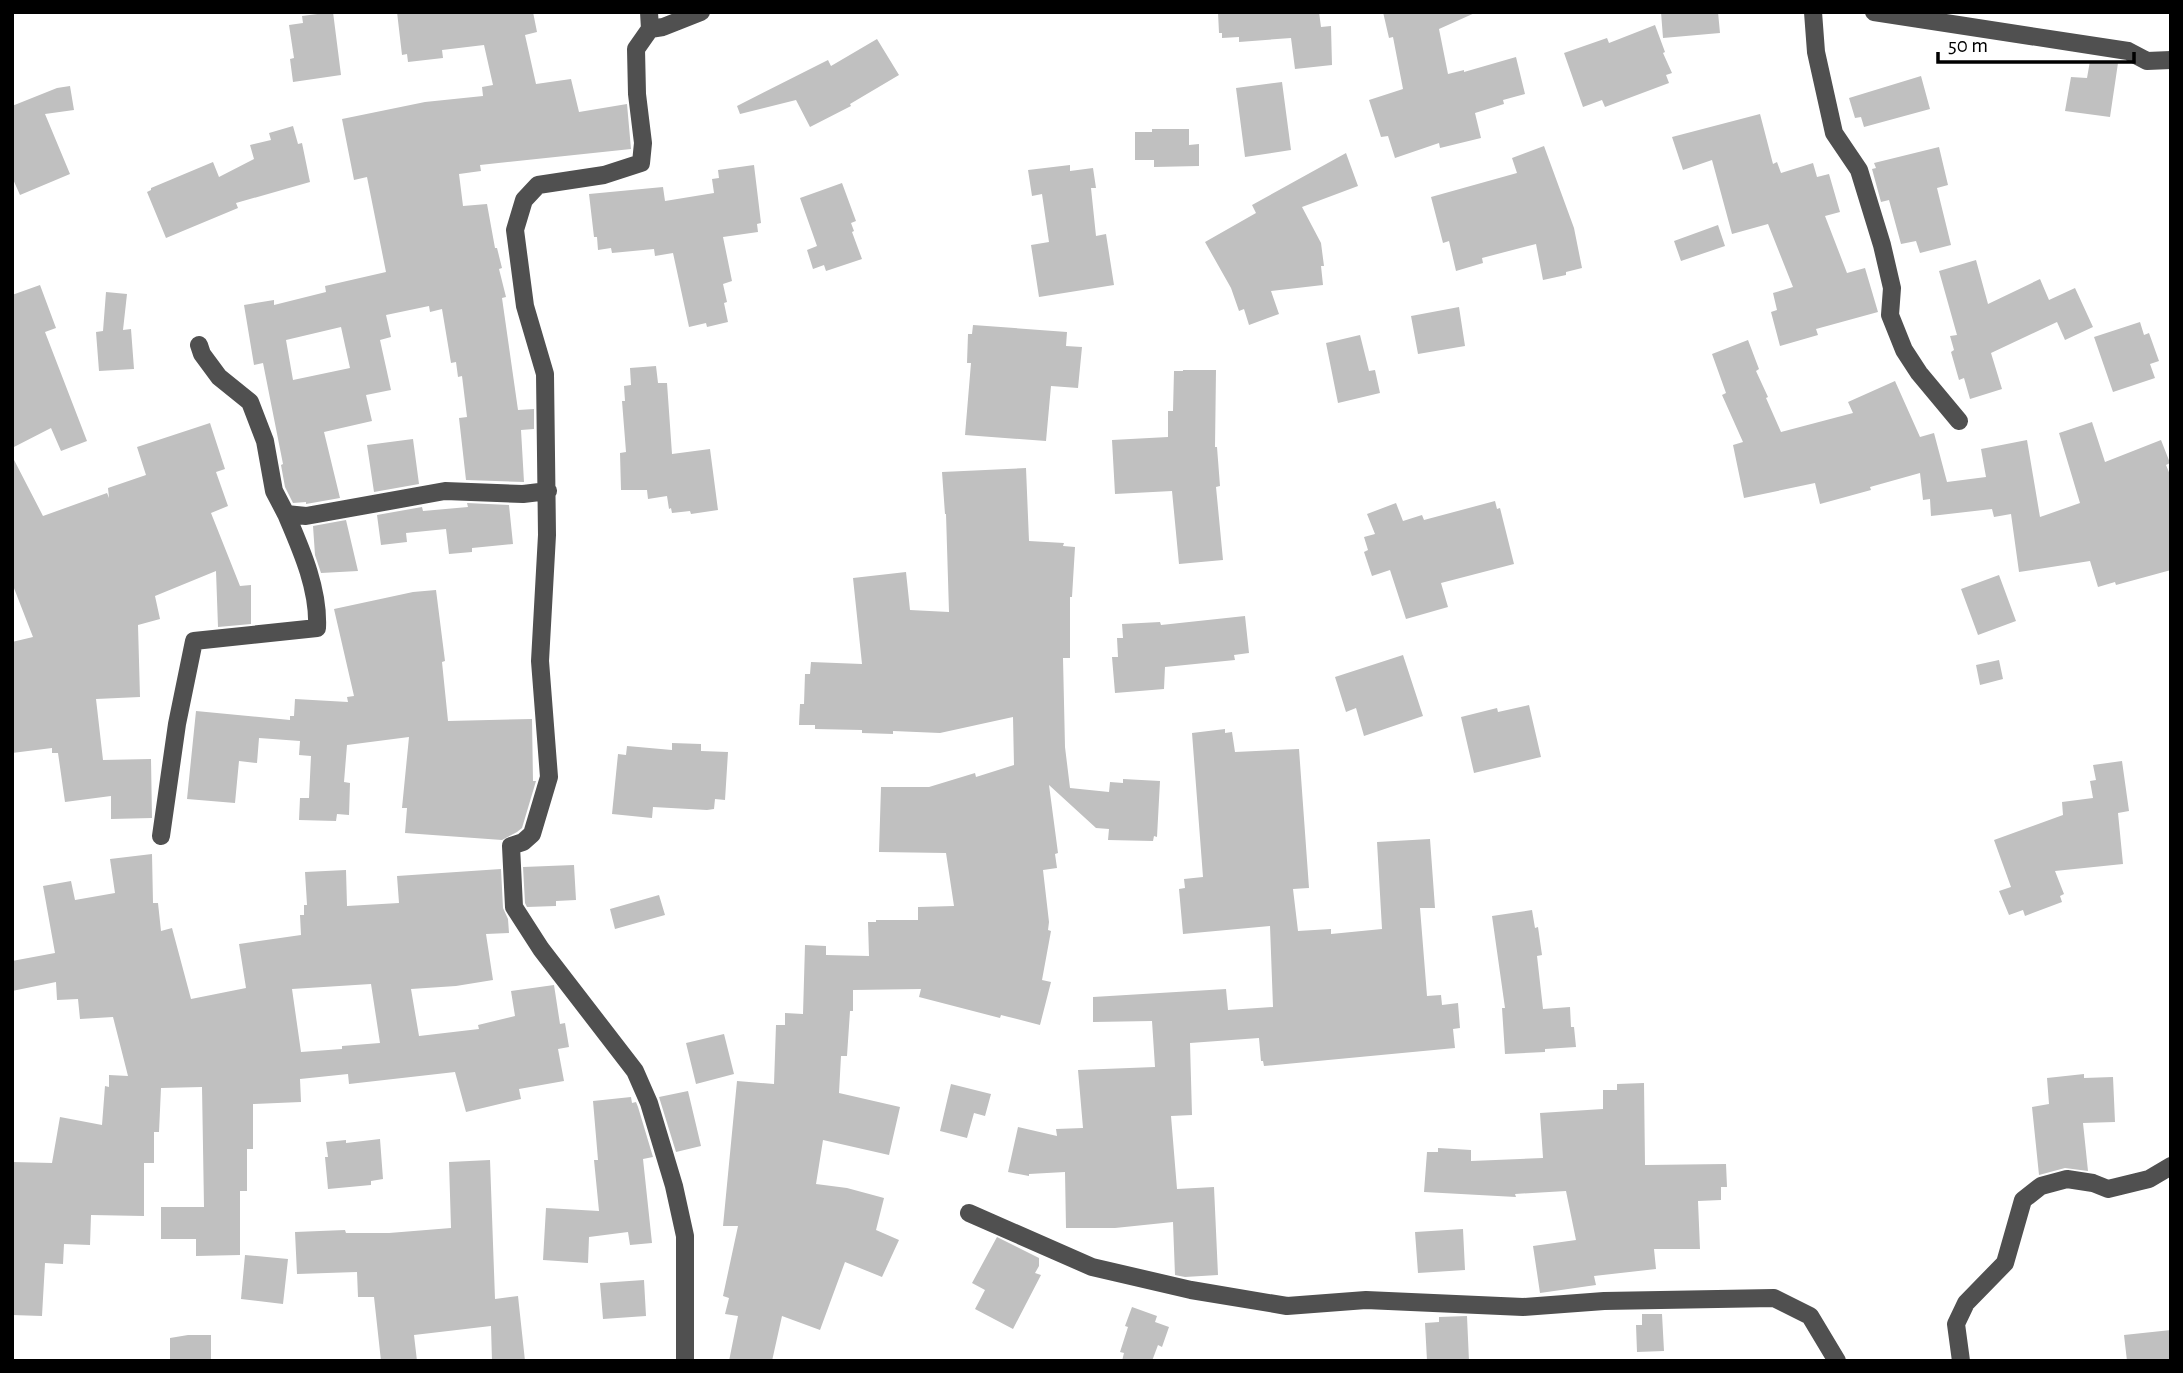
<svg xmlns="http://www.w3.org/2000/svg" width="2183" height="1373" viewBox="0 0 2183 1373" font-family="'Alegreya Sans',sans-serif">
  <style>
    .building { fill: #c0c0c0; fill-rule: evenodd }
    .lines { fill: none; stroke-linecap: round; stroke-linejoin: round }
    .minor { stroke: #505050; stroke-width: 18 }
  </style>
  <rect width="100%" height="100%" fill="#fff"/>
  <path class="building" d="M333,12L341,75L293,82L290,59L294,58L289,25L303,23L302,16Z
    M397,12H533L537,32L525,35L536,84L571,79L579,112L627,104L631,149L480,165L481,171L459,174L463,206L487,204L495,248H497L502,268L499,269L506,297L502,298L518,410L534,409V429L521,430L524,482L466,480L459,418L467,417L462,376L458,377L456,362L451,363L442,309L430,312L429,306L386,315L391,337L380,340L391,390L366,395L372,421L324,432L340,498L306,504V502L293,503L285,487L281,465L283,464L263,363L254,365L244,305L274,300V305L326,292L325,286L386,272L367,177L354,180L342,119L425,102L483,96L482,87L493,85L484,45L442,50L443,58L408,62L407,54L402,55ZM341,327L350,368L293,380L286,340Z
    M1218,12H1319L1321,27L1331,26L1332,65L1295,69L1291,38L1239,42V37L1222,38V33H1219Z
    M1383,12H1477L1439,29L1448,74L1464,70V72L1516,57L1525,94L1503,100L1504,104L1475,113L1481,138L1440,148L1439,143L1395,158L1388,136L1381,137L1369,100L1403,89L1393,37L1389,38Z
    M1661,12H1718L1720,33L1663,38Z
    M1655,25L1665,52L1663,53L1672,73L1666,75L1669,83L1605,107L1602,100L1583,107L1564,53L1607,38L1609,43Z
    M877,39L899,75L850,104L851,106L810,127L796,100L740,114L737,106L828,60L831,66Z
    M2090,61L2118,63L2110,117L2065,111L2071,77L2087,78Z
    M1921,76L1930,109L1864,127L1861,117L1855,118L1849,98Z
    M1282,82L1291,150L1245,157L1236,88Z
    M70,86L74,110L45,114L70,174L20,195L12,177V106L57,88Z
    M1760,114L1773,164L1777,162L1781,173L1813,163L1817,177L1829,174L1840,212L1825,216L1847,273L1865,268L1878,312L1816,329L1818,335L1780,346L1771,312L1777,310L1773,293L1793,287L1768,224L1732,234L1712,160L1683,170L1672,137Z
    M293,126L298,144L302,143L310,182L236,203L238,208L166,238L147,192L151,190V188L213,162L219,177L254,159L250,145L271,140L269,133Z
    M1152,129H1189V145L1199,144V166L1154,167V160H1135V132H1152Z
    M1544,146L1574,228L1582,268L1566,272V275L1543,280L1536,244L1482,258L1483,263L1456,271L1449,241L1443,243L1431,197L1517,173L1512,158Z
    M1939,147L1948,185L1937,188L1951,245L1920,253L1916,241L1901,244L1889,200L1881,202L1872,169L1876,168L1874,163Z
    M1346,153L1358,186L1302,207L1321,243L1324,266H1321L1323,285L1271,291L1279,314L1249,325L1244,309L1239,311L1231,288L1205,242L1256,213L1252,205Z
    M754,165L761,223L757,224L758,232L723,237L732,281L723,284L727,302L724,303L728,322L707,327L706,323L689,327L673,253L655,256L654,249L612,253L611,248L598,250L597,237H594L589,194L663,187L665,201L714,193L712,179L719,178L718,170Z
    M1070,165V171L1093,168L1096,188H1091L1096,236L1106,234L1114,285L1039,297L1031,245L1049,242L1042,194L1032,196L1028,170Z
    M842,183L856,221L851,223L854,231L852,232L862,259L826,271L824,265L813,269L807,250L817,246L800,198Z
    M1718,225L1725,246L1681,261L1674,241Z
    M1976,260L1988,304L2040,279L2049,300L2075,288L2093,327L2065,340L2057,322L1991,353L2002,389L1970,399L1964,378L1959,380L1951,352L1954,350L1950,336L1957,335L1939,271Z
    M40,285L56,328L45,332L87,441L61,451L51,428L12,448V295Z
    M106,292L127,294L123,330L131,329L134,369L99,371L96,332L103,331Z
    M1459,307L1465,346L1418,354L1411,316Z
    M2140,322L2144,335L2149,333L2159,361L2150,364L2155,378L2113,392L2094,337Z
    M973,325L1067,332L1066,346L1082,347L1078,388L1051,386L1046,441L965,435L971,363H967L968,334H972Z
    M1360,335L1369,371L1375,370L1380,393L1338,403L1326,343Z
    M1748,340L1759,369L1756,371L1768,397L1766,398L1781,432L1853,413L1848,402L1895,381L1920,437L1934,433L1947,482L1986,477L1981,449L2027,440L2040,517L2080,503L2059,433L2092,422L2105,462L2161,440L2170,463L2166,465L2171,477V570L2116,585L2115,582L2098,587L2090,561L2019,572L2011,514L1994,517L1992,509L1931,516L1930,499L1923,500L1920,473L1870,487L1871,490L1820,504L1815,483L1744,498L1733,445L1743,442L1722,395L1726,393L1712,354Z
    M656,366L658,383H667L672,454L710,449L718,510L691,514L690,511L672,513L671,508L669,509L667,496L648,499L647,490H621L620,453L626,452L622,401H625L624,386L631,385L630,368Z
    M1183,370H1216L1215,447H1217L1220,486L1216,487L1223,560L1179,564L1172,491L1115,494L1112,440L1168,437V411H1173L1174,371H1183Z
    M210,423L225,469L216,472L228,506L211,513L240,586L251,585V624L218,627L216,571L155,596L160,619L138,625L140,697L96,699L103,760L151,759L152,818L111,819V796L65,802L58,753H52V748L12,753V642L33,637L12,583V456L43,516L107,493L109,498L108,488L146,475L137,447Z
    M413,439L419,484L374,492L367,445Z
    M1026,468L1029,541L1064,543L1063,546L1075,547L1072,597H1070V658H1063L1065,747L1070,788L1109,792L1110,782L1123,783V779L1160,781L1157,837L1154,836L1153,841L1108,840L1109,829L1096,828L1049,785L1058,853L1055,854L1057,868L1043,870L1049,922L1048,930L1051,931L1042,980L1051,982L1040,1025L1001,1015L1000,1018L919,997L921,989L853,990V1011H850L847,1056H841L839,1093L900,1107L889,1155L823,1140L816,1184L847,1188L884,1198L876,1230L899,1240L882,1277L845,1262L820,1330L782,1316L772,1361H729L738,1316L725,1314L729,1298L723,1296L738,1226H723L737,1081L774,1084L776,1025H785V1013L803,1014L805,945L826,946V955L869,956L868,922H876V920H918V907L954,906L946,853L879,852L881,787H929L975,773L976,777L1014,765L1013,717L940,733L893,731V734L862,733V730L815,729V725H799L800,704H804L805,674H810L811,662L862,664L853,578L906,572L910,610L949,612L946,514H945L942,472Z
    M1495,501L1497,509L1500,508L1514,564L1441,583L1448,607L1406,619L1390,570L1372,576L1364,552L1368,550L1364,537L1375,534L1367,514L1396,503L1403,521L1422,515L1424,520Z
    M467,503L509,505L513,544L472,548V552L449,554L446,529L406,533L407,542L381,545L377,515L422,507L423,511L468,507Z
    M346,520L358,571L321,573L315,555L313,526Z
    M1999,575L2016,621L1978,635L1961,589Z
    M436,590L445,661L442,662L448,721L532,719L533,781H536L522,828L517,832L502,840L405,833L407,808H402L409,737L347,745L344,782L350,783L349,815L337,814L336,821L299,820L300,798H309L311,756L299,755L300,741L259,738L257,763L239,761L235,803L187,799L196,711L290,720V716H294L295,699L348,702L347,697L354,696L334,609L413,592Z
    M1245,616L1249,653L1234,655L1235,660L1165,667L1164,689L1115,693L1112,657H1118L1117,638H1123L1122,624L1160,622L1161,625Z
    M1403,655L1423,716L1364,736L1356,708L1346,712L1335,677Z
    M1999,660L2003,679L1980,685L1976,665Z
    M1529,705L1541,757L1474,773L1461,717L1497,708L1498,712Z
    M1225,729V733L1232,732L1235,752L1299,749L1309,888L1293,889L1298,931L1331,929V934L1382,929L1377,842L1430,839L1435,908H1420L1427,996L1441,995L1442,1005L1458,1003L1460,1028L1453,1029L1455,1048L1264,1066L1263,1061H1261L1259,1038L1190,1043L1192,1115L1171,1116L1177,1189L1214,1187L1218,1275L1185,1277L1175,1275L1173,1222L1115,1228H1066L1065,1172L1029,1174V1176L1008,1172L1018,1127L1057,1136L1056,1129L1083,1128L1078,1070L1155,1067L1152,1021L1093,1022V997L1226,989L1228,1010L1273,1007L1270,926L1183,934L1179,889L1185,888L1184,879L1203,877L1192,733Z
    M672,743L701,744V751L728,752L725,800L715,799L714,809L707,810L653,807L652,818L612,814L618,754L626,755L627,746L672,750Z
    M2122,761L2129,811L2118,813L2123,864L2055,871L2064,894L2060,896L2062,902L2025,916L2023,910L2009,915L1999,891L2011,887L1994,840L2063,815L2062,802L2093,798L2090,781L2096,780L2093,765Z
    M152,854L153,903H158L161,931L172,928L191,999L246,988L239,944L301,935L300,915H304V905H307L305,872L346,870L347,906L399,903L397,876L501,869L503,908L508,919L509,933L486,934L493,980L456,986L411,989L419,1036L479,1029L478,1025L515,1016L511,991L554,985L560,1024L565,1023L569,1047L558,1049L564,1081L519,1089L521,1099L466,1112L455,1072L349,1084L348,1074L300,1079L301,1102L253,1104V1149H247V1191H240V1255L196,1256V1239H161V1207H204L202,1087L161,1088L159,1132H154V1163H144V1216L91,1215L90,1245L64,1244L63,1264L45,1263L42,1316L12,1315V1162L52,1163L60,1117L102,1125L105,1086L109,1087V1075L128,1076L113,1017L80,1019L78,999L57,1000L56,982L12,991V961L55,953L43,886L71,881L75,900L115,893L110,859ZM371,984L380,1043L342,1046V1049L301,1052L292,989Z
    M574,865L576,900L556,901V906L527,907L525,903L523,867Z
    M659,895L665,915L615,929L610,909Z
    M1532,910L1535,928L1538,927L1542,955L1537,956L1543,1009L1570,1007L1571,1027H1574L1576,1047L1545,1049V1052L1505,1054L1502,1008H1505L1492,916Z
    M724,1034L734,1074L696,1084L686,1043Z
    M2084,1074V1078L2113,1077L2115,1122L2083,1123L2088,1171L2065,1168L2039,1175L2032,1107L2049,1104L2047,1078Z
    M1644,1083L1645,1165L1726,1164L1727,1187H1721V1200L1698,1201L1700,1249H1654L1656,1269L1594,1276L1596,1285L1540,1293L1533,1246L1576,1240L1566,1191L1515,1194L1516,1197L1424,1192L1427,1152H1438V1148L1471,1150V1161L1543,1158L1540,1113L1603,1109V1090H1617V1084Z
    M951,1084L991,1094L985,1116L974,1113L967,1138L940,1131Z
    M688,1091L701,1146L676,1152L659,1097Z
    M631,1097L632,1103L636,1102L638,1107L653,1157L643,1159L652,1243L630,1245L628,1232L589,1237L588,1263L543,1260L546,1208L599,1211L594,1160H598L593,1101Z
    M380,1139L383,1179L371,1181V1185L328,1189L325,1157H328L326,1142L346,1140V1143Z
    M490,1160L495,1299L518,1296L525,1361H492L491,1326L414,1335L417,1361H381L374,1297H358L357,1272L297,1274L295,1232L345,1230L346,1233H389L451,1228L449,1162Z
    M1463,1229L1465,1270L1418,1273L1415,1232Z
    M997,1237L1039,1258V1266L1035,1273L1041,1275L1013,1329L975,1309L985,1290L972,1283Z
    M245,1255L288,1259L283,1304L241,1299Z
    M644,1280L646,1316L603,1319L600,1283Z
    M1132,1307L1157,1316L1155,1322L1169,1327L1162,1347L1158,1345L1152,1361H1122L1124,1353L1120,1352L1128,1327L1125,1326Z
    M1642,1314H1662L1664,1351L1637,1352L1636,1325H1642Z
    M1467,1316L1469,1361H1427L1425,1323L1439,1322V1317Z
    M2171,1330V1361H2127L2124,1335Z
    M188,1335H211V1361H170V1338Z"/>
  <g class="lines">
    <path class="minor" d="M649,12L650,29L636,49L637,94L643,143L641,163L604,175L538,185L524,200L515,230L525,306L545,374L547,535L540,661L549,777L532,834L523,842L511,846L514,907L541,949L635,1071L649,1103L674,1186L685,1236V1361
      M1813,12L1816,52L1834,133L1859,170L1882,245L1892,288L1890,315L1904,350L1919,373L1959,421
      M1874,12L2128,51L2147,61L2171,60
      M650,29L663,27L701,12
      M199,345L202,354L219,377L250,402L265,441L274,491L286,514L306,516L445,491L523,494L548,491
      M161,836L177,724L194,641L317,628C319,589 301,549 286,514
      M969,1213L1092,1267L1191,1290L1287,1306L1366,1300L1523,1307L1604,1301L1774,1298L1810,1316L1837,1361
      M1961,1361L1956,1324L1966,1303L2005,1263L2023,1200L2041,1186L2067,1179L2093,1183L2108,1189L2149,1179L2171,1166"/>
  </g>
  <rect width="2183" height="1373" fill="none" stroke="#000000" stroke-width="28"/>
  <path d="M1938 52v10h196v-10" fill="none" stroke="#000000" stroke-width="3.5"/>
  <text x="1948" y="52" font-size="21" fill="#000000" stroke="#ffffff" stroke-width="5" paint-order="stroke">50 m</text>
</svg>
